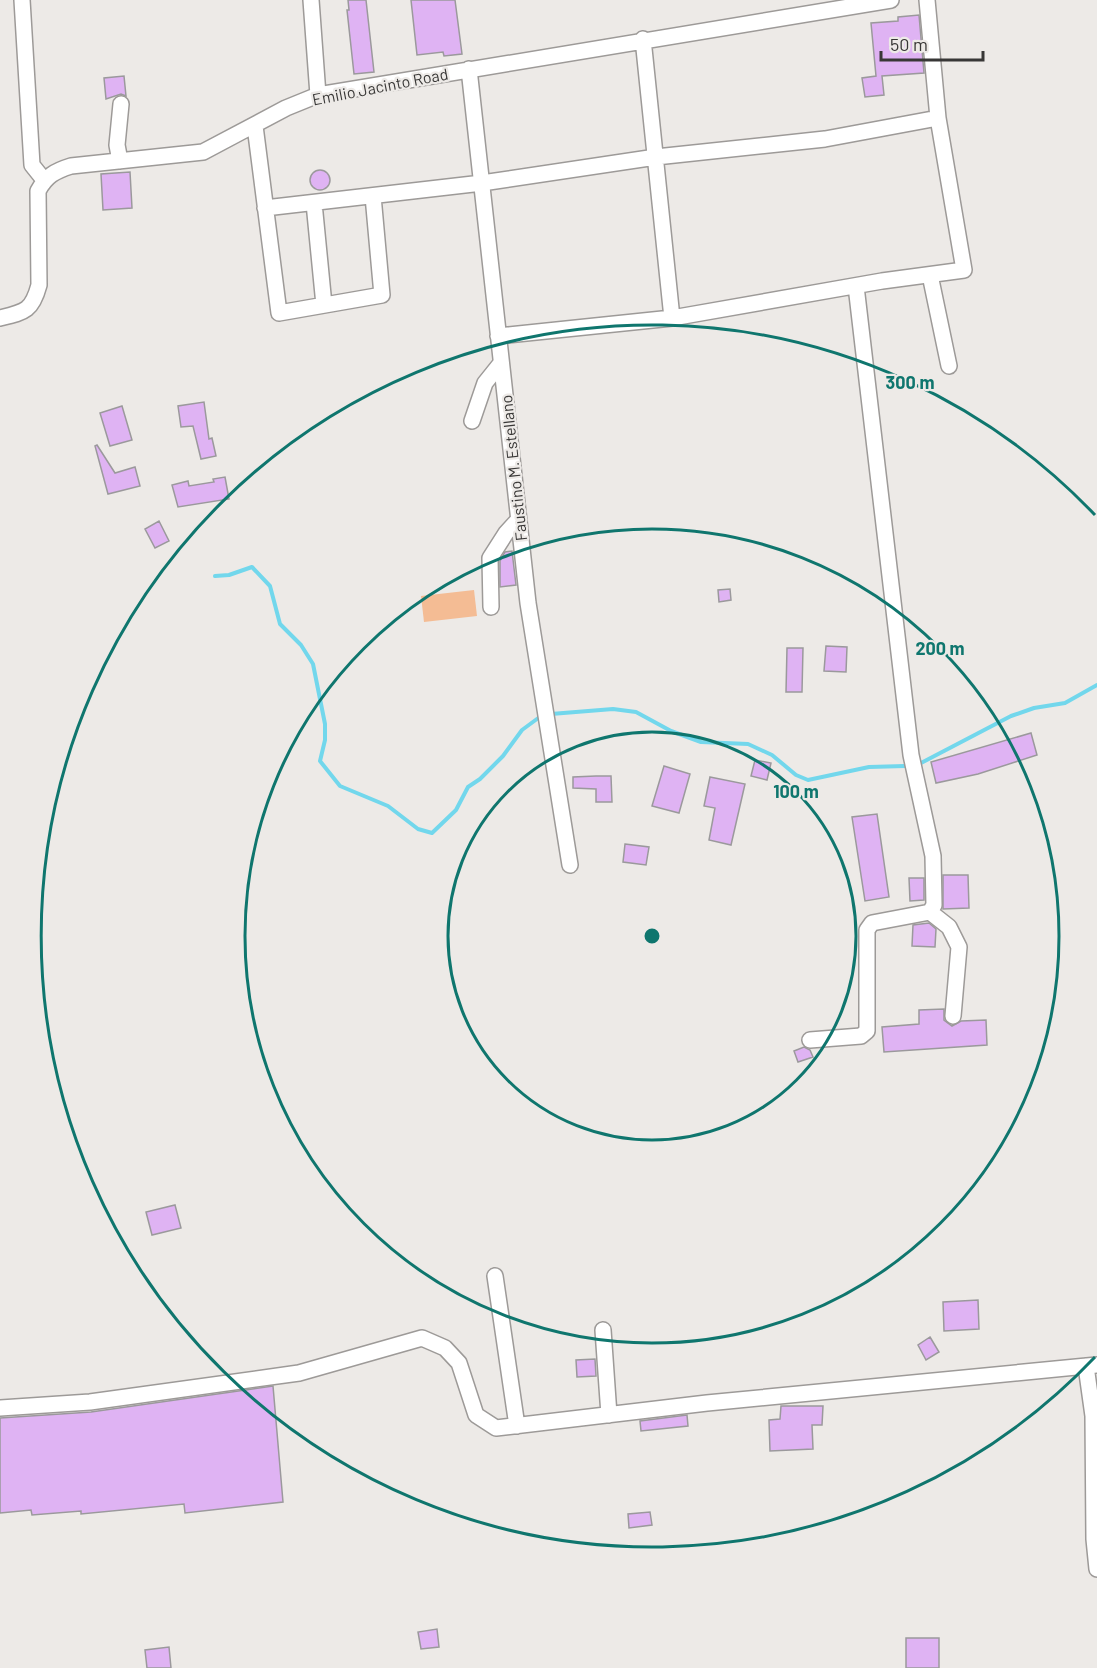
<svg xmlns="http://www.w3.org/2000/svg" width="1097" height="1668" viewBox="0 0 1097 1668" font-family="Barlow,sans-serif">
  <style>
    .garden { fill: #f4bc94 }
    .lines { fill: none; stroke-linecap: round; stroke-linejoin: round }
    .stream { stroke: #72d7ec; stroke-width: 4 }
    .building { fill: #dfb3f3; stroke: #9b999c; stroke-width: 1.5 }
    .minor-casing { stroke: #9d9a98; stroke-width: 18 }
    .minor { stroke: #fff; stroke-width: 15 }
    .ring { fill: none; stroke: #0f766e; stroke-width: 3 }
    .labels { text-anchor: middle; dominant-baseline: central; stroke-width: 4.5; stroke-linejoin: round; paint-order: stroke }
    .street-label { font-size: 16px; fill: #383736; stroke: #edeae7 }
    .centre { fill: #0f766e; stroke: #edeae7; stroke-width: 3 }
    .ring-label { font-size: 18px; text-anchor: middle; font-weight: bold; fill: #0f766e; stroke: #edeae7; stroke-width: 4.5; stroke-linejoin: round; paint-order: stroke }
  </style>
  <rect width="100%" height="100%" fill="#edeae7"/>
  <path class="garden" d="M474,590L477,616L424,622L421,596Z"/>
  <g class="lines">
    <path class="stream" d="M215,576L229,575L252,567L270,586L280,624L301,645L313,664L325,724V740L320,761L340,786L388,806L418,829L432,833L456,810L468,787L480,779L503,756L522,730L541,716
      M551,714L613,709L636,712L671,731L701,742L748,744L772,755L796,775L808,780L869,767L905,766
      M921,763L1011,716L1034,708L1065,703L1097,685"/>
  </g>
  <path class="building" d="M348,0H366L374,72L354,74L347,10H349Z
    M411,0H455L462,54L444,56L443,52L417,55Z
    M919,15L924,73L882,76L884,95L865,97L862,78L876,76L871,23L898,21V17Z
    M124,76L126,96L121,94L106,99L104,78Z
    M310 180a10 10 0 1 1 20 0a10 10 0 1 1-20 0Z
    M130,172L132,208L103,210L101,174Z
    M204,402L209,439L212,438L216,456L201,459L193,426L181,427L178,406Z
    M122,406L132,440L110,446L100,413Z
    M97,445L115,473L135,467L140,486L108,494L95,446Z
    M225,477L229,499L178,507L172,485L188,481L189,486L214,482L213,479Z
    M159,521L169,541L155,548L145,529Z
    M512,551L516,585L500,587V561L505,552Z
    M730,589L731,600L719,602L718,590Z
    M826,646L847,647L846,672L824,671Z
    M787,648H803L802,692H786Z
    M1031,733L1037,755L978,774L936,783L931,762Z
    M755,760L771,763L767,780L751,776Z
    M664,766L690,774L679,813L652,806Z
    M596,776H611L612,802H596V789L573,788V777Z
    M710,777L745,784L731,845L709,840L715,808L704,806Z
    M877,814L889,897L865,901L852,817Z
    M625,844L649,847L646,865L623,862Z
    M943,875H968L969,908L943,909Z
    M909,878H924V900L910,901Z
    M929,923L936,929L935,947L912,946L913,925Z
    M944,1009V1020L952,1026L961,1021L986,1020L987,1045L884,1052L882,1027L919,1024V1010Z
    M804,1047L810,1050L813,1057L798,1062L794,1051Z
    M175,1205L181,1228L152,1235L146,1212Z
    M978,1300L979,1329L944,1331L943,1302Z
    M930,1337L939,1352L926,1360L918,1345Z
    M595,1359L596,1376L577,1377L576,1360Z
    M273,1386L283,1502L185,1513L184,1504L81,1514V1511L32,1515L31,1510L0,1513V1418L91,1412Z
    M781,1406H823L822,1425H812L813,1449L770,1451L769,1420L780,1419Z
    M687,1415L688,1426L641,1431L640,1421Z
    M650,1512L652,1525L629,1528L628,1514Z
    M437,1629L439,1647L421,1649L418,1632Z
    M906,1638H939V1668H906Z
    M169,1647L171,1668H147L145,1650Z"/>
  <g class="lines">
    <g class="minor-casing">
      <path id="minor" d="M22,0L32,165L44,180
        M311,0L318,95
        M643,39L672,318
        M469,69L528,603L570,865
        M255,126L279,313L382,295L373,196
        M120,161L117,145L121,104
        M314,203L324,305
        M265,208L482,183L656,157L825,139L938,118
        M930,275L949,366
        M0,318C25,312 32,311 39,285L38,191C46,176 55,171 71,166L203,152L286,108L318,95L891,0
        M498,336L672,318L882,281L964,270L938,118L927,0
        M472,421L485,383L501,363
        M491,607L490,558L506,533L518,520
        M930,912L949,927L959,947L953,1016
        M810,1040L861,1036L867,1031V930L872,923L930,912L934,905L933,856L911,755L856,286
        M495,1276L517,1426
        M603,1330L609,1415
        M1086,1366L1093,1416L1094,1539L1097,1569
        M0,1408L90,1402L299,1373L422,1338L445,1348L459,1363L476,1415L496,1428L707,1403L1097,1365"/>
    </g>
    <use href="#minor" class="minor"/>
  </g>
  <g class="ring">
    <circle cx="652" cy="936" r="204"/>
    <circle cx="652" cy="936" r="407"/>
    <path d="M1095 1357A611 611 0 1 1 1095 515"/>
  </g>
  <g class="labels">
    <g class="street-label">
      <text transform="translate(380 86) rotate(-11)">Emilio Jacinto Road</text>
      <text transform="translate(513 468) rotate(-96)">Faustino M. Estellano</text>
    </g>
  </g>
  <circle cx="652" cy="936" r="9" class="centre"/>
  <g class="ring-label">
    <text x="910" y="389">300 m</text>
    <text x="940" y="655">200 m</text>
    <text x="796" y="798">100 m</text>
  </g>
  <path d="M881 51v9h102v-9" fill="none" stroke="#383736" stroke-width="3"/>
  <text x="890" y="51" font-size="18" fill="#383736" stroke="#edeae7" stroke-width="4.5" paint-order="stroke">50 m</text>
</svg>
